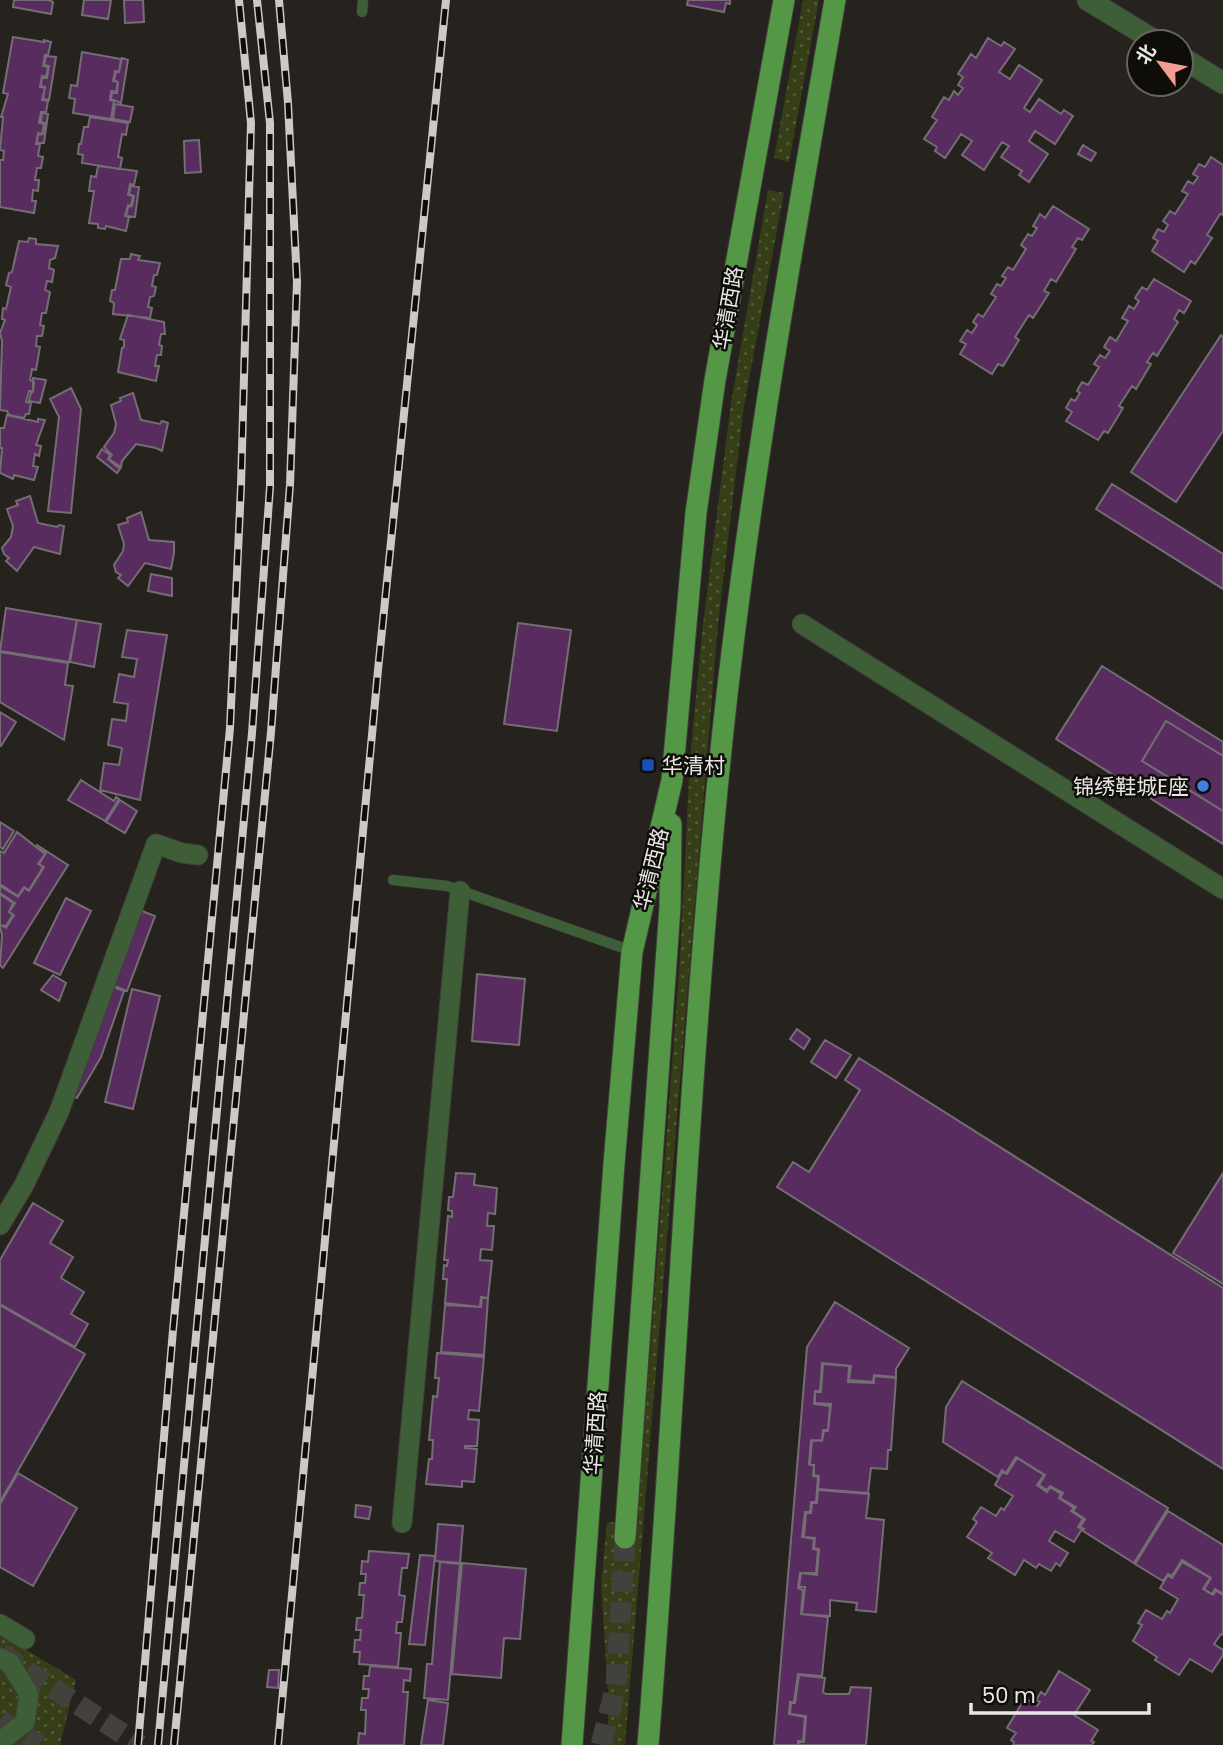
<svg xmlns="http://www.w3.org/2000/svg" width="1223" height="1745" viewBox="0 0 1223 1745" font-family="Poppins,'Noto Sans SC',sans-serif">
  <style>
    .grass { fill: url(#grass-dots) }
    .building { fill: #582c5f; stroke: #746e74; stroke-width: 2 }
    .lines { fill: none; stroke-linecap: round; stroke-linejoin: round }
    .secondary-tunnel { stroke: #43413c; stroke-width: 21; stroke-dasharray: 21 10; stroke-linecap: butt }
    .primary-tunnel { stroke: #43413c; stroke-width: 21; stroke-dasharray: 21 10; stroke-linecap: butt }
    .service-casing { stroke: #413f3a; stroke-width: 11 }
    .minor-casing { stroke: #413f3a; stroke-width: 21 }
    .tertiary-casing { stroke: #413f3a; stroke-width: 23 }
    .primary-casing { stroke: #413f3a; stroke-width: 23 }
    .service { stroke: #3e5e38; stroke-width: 10 }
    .minor { stroke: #3e5e38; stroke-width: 19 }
    .tertiary { stroke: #3e5e38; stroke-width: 21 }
    .primary { stroke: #549747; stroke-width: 21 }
    .rail-casing { stroke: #cccac7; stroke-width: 8 }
    .rail { stroke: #0e0d0a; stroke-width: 5; stroke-dasharray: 16; stroke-linecap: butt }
    .transit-dot { fill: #1a4fb4; stroke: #0e0d0a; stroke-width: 2.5 }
    .shop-dot { fill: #3f7fe0; stroke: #0e0d0a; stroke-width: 2.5 }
    .labels { text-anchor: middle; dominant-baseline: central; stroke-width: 5; stroke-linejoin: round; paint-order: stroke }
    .street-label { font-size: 21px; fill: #eae8e5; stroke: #0e0d0a }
    .poi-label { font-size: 21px; fill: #eae8e5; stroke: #0e0d0a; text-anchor: start }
  </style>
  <defs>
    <pattern id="grass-dots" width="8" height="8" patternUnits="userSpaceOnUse" patternTransform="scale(1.75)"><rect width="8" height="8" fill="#353e17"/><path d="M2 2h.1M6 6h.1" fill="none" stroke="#525a39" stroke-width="1.8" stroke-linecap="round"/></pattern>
  </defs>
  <rect width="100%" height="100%" fill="#26231e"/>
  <path class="grass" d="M803,0H819L789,162L774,158Z
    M768,190L784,193L744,406L718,624L625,1745H606L609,1707L601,1585L607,1522L637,1524L680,959L690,759L703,624L731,403Z
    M0,1634L76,1680L60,1745H0Z"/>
  <path class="building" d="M14,0H49L53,2L51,14L13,7Z
    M84,0H111L108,19L82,15Z
    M124,0H143L144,22L125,23Z
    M688,0H730V4L726,3L724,12L687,5Z
    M13,37L44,42V40L51,42L48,55H45L43,66L48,67L46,77L42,76L40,87L45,88L42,100L48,101L46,112H41L39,123L44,124L42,134L38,133L36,144H40L38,156L43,157L41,168H37L35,180H39L38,191L33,190L32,201H36L34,213L0,207V160H3L4,151L0,150L3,117H1L8,94L3,93Z
    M988,38L1001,46L1004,42L1015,49L999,72L1010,79L1019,65L1042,80L1024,108L1030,112L1039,99L1061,114L1064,110L1073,116L1055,144L1035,131L1029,141L1048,154L1029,182L1019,175L1022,171L1001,157L1009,146L1002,142L984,170L962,155L972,141L961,134L945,158L935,151L937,147L924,139L937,120L932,117L944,97L949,100L954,91L958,95L963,88L958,85L963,77L958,74L971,54L976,58Z
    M82,52L121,59L119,72L115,71L113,81L118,82L116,92L111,91L110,100L114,101L111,119L73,113L75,99L69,98L71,85L77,86Z
    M46,56L56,57L49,100L43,99L45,87L41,86L42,78H47L49,66L44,65Z
    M122,58L128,60L121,103L111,99L112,93H117L118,82L114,80L116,72H119Z
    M115,104L133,107L130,122L113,119Z
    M42,113L48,114L44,143H37L38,135L43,134L45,123L41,122Z
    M90,117L128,123L126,135L122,134L118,157L122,158L120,169L82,163L83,155L78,154L79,144H81L84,127H88Z
    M199,140L201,172L185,173L184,141Z
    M1083,145L1096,153L1091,161L1078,154Z
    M1211,157L1223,165V215L1220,214L1207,235L1212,238L1195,264L1191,261L1184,272L1152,251L1158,241L1153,238L1158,229L1164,232L1168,225L1163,221L1170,211L1175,214L1188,194L1182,191L1188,181L1193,184L1198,177L1193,174L1199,164L1205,167Z
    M98,166L137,171L134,185L130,184L128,195L133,196L131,206L128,205L125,216L129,217L126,231L106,226L105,229L98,228V224L89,223L94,191H89L91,176L96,177Z
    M131,186L139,187L135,217L126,216L128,207L132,206L134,196L129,194Z
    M1053,206L1089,229L1082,240L1078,238L1072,247L1076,249L1056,282L1051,279L1044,291L1049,293L1033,318L1029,315L1015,337L1019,340L1003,366L998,364L992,374L960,354L966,344L960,341L967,330L972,333L977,325L973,322L978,314L983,317L996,297L991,294L997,284L1001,286L1006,278L1002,276L1008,267L1013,270L1026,249L1021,245L1028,234L1032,236L1037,228L1033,226L1040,214L1045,218Z
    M29,238L36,239V244L58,246L55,258L50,260L49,268L54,270L52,282L47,281L45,290L50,292L46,313H42L40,325L44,326L42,336H37L36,346L40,347L36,370L32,369L30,380L34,382L33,391H29L26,402L31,403L29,414H26L24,418L9,415L7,411L0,410L2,341L0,333L5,320L2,319L3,308L6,309L11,287L6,285L9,273L12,272L19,241L28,242Z
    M131,254L140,256L138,260L160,263L157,275H154L152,286L156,287L154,296L150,297L148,307L152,308L150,318L113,314L114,303L110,301L112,290H115L121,259H130Z
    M1154,279L1191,301L1184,313L1179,310L1174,319L1178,322L1157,356L1153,353L1147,362L1151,364L1136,389L1132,386L1119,406L1123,408L1108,433L1104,431L1098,440L1066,421L1072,412L1066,408L1071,399L1075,401L1080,393L1077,391L1082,382L1088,385L1099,367L1094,364L1100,355L1105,358L1110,351L1104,347L1110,337L1116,341L1128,321L1122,318L1129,306L1134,309L1139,301L1135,298L1142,287L1147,290Z
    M128,315L164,322L165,334H161L159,345L162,346L161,355H157L155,366H159L156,381L118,372L122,348L124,347V340L120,339Z
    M1221,335L1223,337V431L1176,502L1131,472Z
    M33,378L46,380L40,403L29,401L31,393L33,392Z
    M71,388L81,409L71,513L48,511L59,417L50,399Z
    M133,393L141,420L160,424L162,421L168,423L162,451L156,448L136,444L122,461L121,467L109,459L112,455L104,447L114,433L116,424L111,405L121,401L120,398Z
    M7,415L38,422V419L45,420L36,445L41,446L39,456L35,454L33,466L38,467L34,480L14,475L13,479L0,473L2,448H0V428H4Z
    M102,449L110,455L108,459L120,469L117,473L97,457Z
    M1112,484L1223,554V589L1096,509Z
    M30,496L38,523L57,527L59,525L64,526L60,554L34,547L17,571L6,561L9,558L4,554L2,548L11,537L13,526L7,509L18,505L16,501Z
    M141,512L149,540L174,542V553L171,569L145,563L128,586L118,578L121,575L116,572L114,565L123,551L124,544L118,525L128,522L127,518Z
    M151,574L172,578V596L148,591Z
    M6,608L77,620L69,662L0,651Z
    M77,620L101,624L94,667L70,662Z
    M518,623L571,630L557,731L504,724Z
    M127,630L167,635L140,800L100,790L104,763L119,765L122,748L108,745L112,719L126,721L128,704L114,702L119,674L134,677L137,659L122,657Z
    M0,652L68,663L65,685L73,686L64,740L0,702Z
    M1102,666L1223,742V844L1056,739Z
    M0,712L16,722L1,746L0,745Z
    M1166,721L1223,756V811L1142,761Z
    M81,780L114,801L116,797L119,799L105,821L68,800Z
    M120,800L137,811L125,833L106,822Z
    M0,822L14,831L3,849L0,847Z
    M17,832L45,854L38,864L43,867L29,890L24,887L18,896L0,884V851L4,853Z
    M37,845L68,865L3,968L0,965L2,935L0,927L1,925L6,928L14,915L9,912L15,903L0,893V886L18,897L24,888L29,891L44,867L39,864L46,853L36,847Z
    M0,894L13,903L9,912L13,915L6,926L0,925Z
    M66,898L91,911L60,975L34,963Z
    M137,909L155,916L127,991L109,984Z
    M477,974L525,979L519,1045L472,1041Z
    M53,975L66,983L59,1001L41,990Z
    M108,985L124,991L101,1057L77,1098L68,1093Z
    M132,989L160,996L133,1109L105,1102Z
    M797,1029L810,1039L804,1049L790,1039Z
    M825,1040L851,1055L836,1078L811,1062Z
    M859,1058L1223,1288V1469L777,1187L793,1162L809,1172L860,1090L845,1080Z
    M456,1173L475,1174L474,1185L497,1188L495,1214L488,1213L487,1226H494L492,1250L481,1249L480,1260L492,1261L488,1298L481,1297L480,1307L445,1303L447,1279H443L444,1265L447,1266L448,1260H444L448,1216L452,1217V1211L448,1210L449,1197H453Z
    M1223,1173V1284L1173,1253Z
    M33,1203L63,1221L50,1243L73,1257L61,1278L84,1292L71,1314L88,1324L75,1347L0,1304V1260Z
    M482,1298H488L484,1355L441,1352L445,1305L481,1307Z
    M835,1302L909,1348L896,1369V1377L874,1375L873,1382L849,1380L851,1366L822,1363L820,1391H815L814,1404L830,1406L828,1430H823L822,1440L811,1441L809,1464L814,1466L813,1476L818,1477L816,1502H811L810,1512H805L802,1537L814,1539L813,1549L818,1550L816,1573H800L798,1588L803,1590L801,1614L828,1617L822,1676L798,1674L794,1702H790L789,1714L805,1717L803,1741H798V1745H774L807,1347Z
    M0,1305L85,1354L0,1502Z
    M437,1353L484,1357L479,1411L469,1410L468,1419L479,1420L477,1446H465V1448L477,1449L474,1482L462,1481V1487L426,1484L429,1459H432L433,1440H429L433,1396L437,1397L439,1378H435Z
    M823,1364L849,1366L848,1382L874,1383V1376L896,1378L891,1450H888L887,1469L871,1468L868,1493L818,1489L819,1476L814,1475V1465H810L812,1440L822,1441L824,1431H828L831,1404L815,1403V1392H821Z
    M962,1381L1168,1508L1134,1563L1083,1531L1084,1529L1080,1527L1085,1519L1073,1511L1076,1507L1060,1498L1063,1493L1050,1486L1047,1490L1039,1485L1045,1475L1016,1457L1006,1473L1002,1470L998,1477L943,1442L946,1407Z
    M1017,1458L1044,1475L1037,1485L1047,1492L1050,1487L1061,1494L1059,1498L1074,1508L1071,1511L1083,1519L1078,1527L1082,1529L1074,1542L1055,1531L1049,1541L1068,1553L1060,1566L1056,1563L1051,1571L1039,1564L1036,1568L1024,1560L1015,1575L988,1558L992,1553L967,1537L977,1522L973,1519L981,1507L996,1516L1001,1508L1004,1510L1013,1496L995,1485L1002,1472L1007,1474Z
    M18,1473L77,1508L33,1586L0,1567V1504Z
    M818,1490L869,1494L866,1518L884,1520L876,1612L856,1610L857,1603L830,1600V1616L802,1614L805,1587H799L801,1573L817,1575L819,1549L814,1548L815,1538L804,1537L806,1513H811L812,1503H817Z
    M356,1505L371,1507L369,1519L355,1517Z
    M1168,1511L1223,1545V1594L1215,1589L1212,1594L1204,1589L1211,1578L1182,1560L1172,1576L1168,1574L1163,1581L1135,1564Z
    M438,1524L463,1526L460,1563L435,1561Z
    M369,1551L409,1554L407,1568H402L399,1595L405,1596L402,1622H397L396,1633H401L398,1667L359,1664L360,1652H354L355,1640H360L361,1630H356L357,1618H362L364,1595H359L360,1583H365L366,1574H361L362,1561L368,1562Z
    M420,1555L435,1556L425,1645L409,1644Z
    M440,1562L460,1564L448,1700L424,1698L427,1664H432Z
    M1182,1562L1210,1578L1203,1589L1213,1595L1216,1591L1223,1595V1635L1221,1634L1214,1644L1223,1650V1655L1212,1672L1190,1659L1179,1675L1155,1660L1157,1657L1133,1641L1142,1625L1138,1623L1146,1610L1162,1619L1167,1611L1170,1613L1178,1599L1160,1588L1168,1575L1172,1578Z
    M462,1563L526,1569L520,1639L504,1638L501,1678L452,1674Z
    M370,1666L411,1669L410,1681L404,1680L403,1692H408L404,1745H358L359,1733L365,1734L366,1710H361L362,1698H368L369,1689H363L364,1676H369Z
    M269,1670H279L278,1688L267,1687Z
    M1059,1671L1090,1690L1074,1715L1098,1730L1091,1741L1094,1742L1092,1745H1013L1014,1742L1011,1740L1016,1733L1007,1728L1025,1698L1037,1706L1040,1702L1036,1700L1041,1692L1045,1695Z
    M799,1675L825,1678L823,1692L826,1694H849L851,1687L871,1688L866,1745H798L799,1742H804L806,1716L790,1714L791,1703H795Z
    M428,1700L448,1703L443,1745H421Z"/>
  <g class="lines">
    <path class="secondary-tunnel" d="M1,1654L140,1745
      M0,1720L39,1745"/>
    <path class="primary-tunnel" d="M601,1745L616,1686L625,1538"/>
    <g class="service-casing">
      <path id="service" d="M362,12L363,0
        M393,880L447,886L632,951"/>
    </g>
    <g class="minor-casing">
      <path id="minor" d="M802,624L1223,889
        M0,1225L24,1185L59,1112L156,844L182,853L198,855
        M402,1523L460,891
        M0,1624L25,1639
        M0,1658L10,1663L29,1694L25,1722L0,1742"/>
    </g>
    <g class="tertiary-casing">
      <path id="tertiary" d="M1088,0L1157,42
        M1181,57L1223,83"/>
    </g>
    <g class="primary-casing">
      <path id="primary" d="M625,1538L670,907L671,824
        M572,1745L614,1164L632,952L672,780L696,513L715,380L784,0
        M648,1745C675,1414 687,1081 721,750C747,498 792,249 835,0"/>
    </g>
    <use href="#service" class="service"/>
    <use href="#minor" class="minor"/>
    <use href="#tertiary" class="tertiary"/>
    <use href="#primary" class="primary"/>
    <g class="rail-casing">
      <path id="rail" d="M138,1745L173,1330L230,728L241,486L251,123L239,0
        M158,1745L252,733L270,487V123L257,0
        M174,1745L271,732L290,485L297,282L288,103L279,0
        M278,1745L378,670L446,0"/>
    </g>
    <use href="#rail" class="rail"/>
  </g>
  <rect class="transit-dot" x="641" y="758" width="14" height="14" rx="3.5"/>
  <circle class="shop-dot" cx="1203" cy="786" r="7"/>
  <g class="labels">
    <g class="street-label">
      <text transform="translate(728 308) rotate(-80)">华清西路</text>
      <text transform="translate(651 869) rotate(-76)">华清西路</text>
      <text transform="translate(595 1433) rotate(-86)">华清西路</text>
    </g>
    <g class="poi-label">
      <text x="662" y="765">华清村</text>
      <text x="1189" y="786" text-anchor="end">锦绣鞋城E座</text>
    </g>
  </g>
  <g transform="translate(1160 63) rotate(302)"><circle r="33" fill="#0e0d0a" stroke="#666562" stroke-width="2"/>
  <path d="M0-5L12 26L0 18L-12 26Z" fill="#f59c94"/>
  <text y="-10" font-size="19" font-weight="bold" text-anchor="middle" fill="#eae8e5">北</text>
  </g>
  <path d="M971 1703v10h178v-10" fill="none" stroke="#eae8e5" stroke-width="3.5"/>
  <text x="982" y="1703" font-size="21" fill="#eae8e5" stroke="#0e0d0a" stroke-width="5" paint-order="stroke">50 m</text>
</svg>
